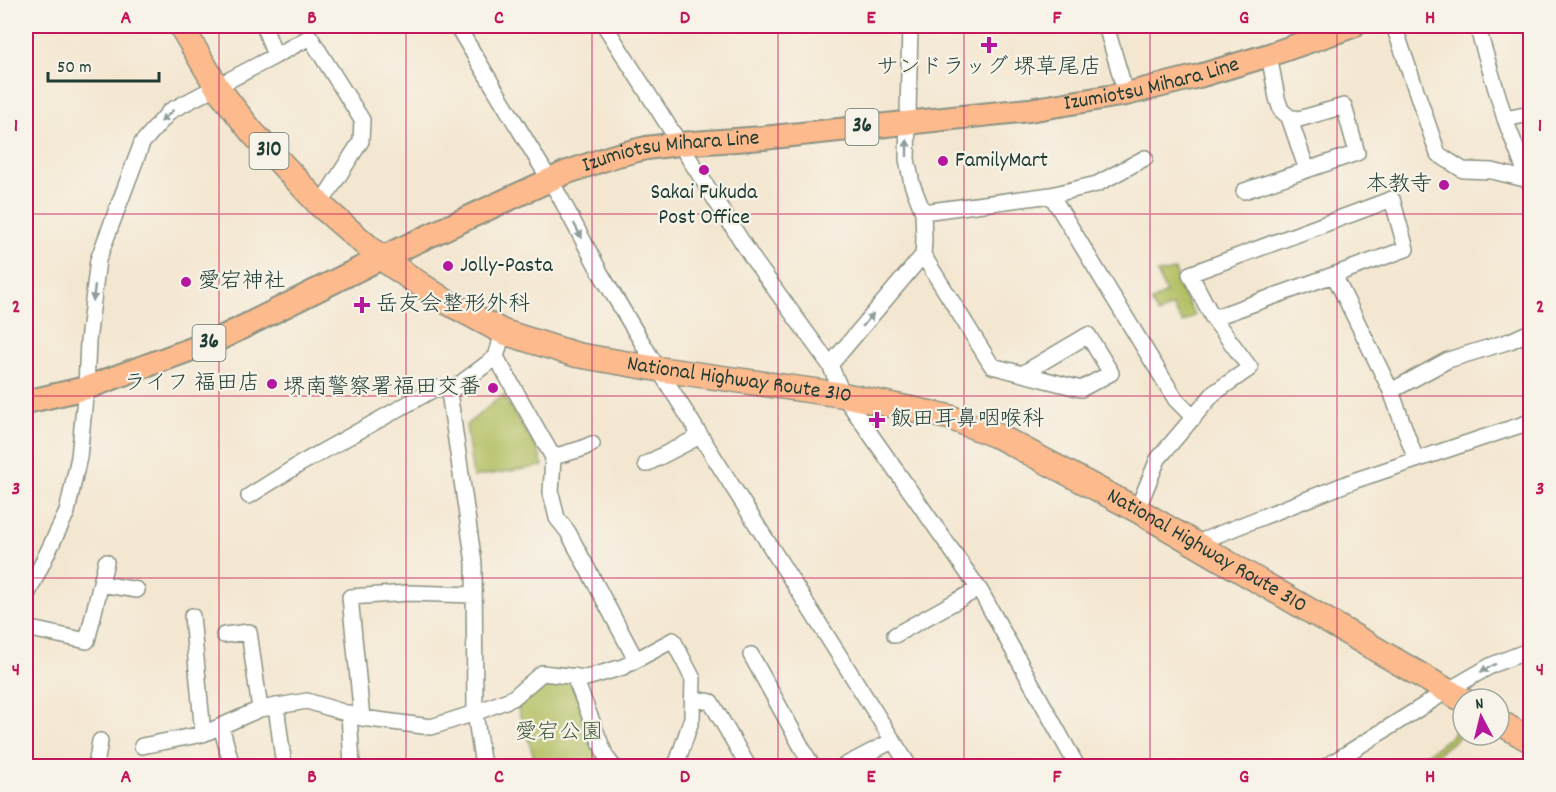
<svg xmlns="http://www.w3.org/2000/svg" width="1556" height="792" viewBox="0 0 1556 792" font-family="Dekko,'Klee One',sans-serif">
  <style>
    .green { fill: #b2be60; stroke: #687e4a; stroke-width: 1.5 }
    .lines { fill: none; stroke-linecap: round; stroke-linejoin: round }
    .minor-casing { stroke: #8a9282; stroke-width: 18 }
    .primary-casing { stroke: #8a9282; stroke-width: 26 }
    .trunk-casing { stroke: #8a9282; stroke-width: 27 }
    .minor { stroke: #fff; stroke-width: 15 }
    .primary { stroke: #fcba8d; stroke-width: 22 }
    .trunk { stroke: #fcba8d; stroke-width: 24 }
    .oneway { fill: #8f9e9a }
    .grid { fill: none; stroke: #c2185b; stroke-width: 1.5; stroke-opacity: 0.55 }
    .poi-dot { fill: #b5179e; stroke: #f7f3e8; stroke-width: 2 }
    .labels { text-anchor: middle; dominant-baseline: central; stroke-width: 4.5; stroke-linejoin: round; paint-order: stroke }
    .shield { fill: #f7f3e8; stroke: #60746a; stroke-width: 1.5 }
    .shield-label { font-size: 21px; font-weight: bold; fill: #1f3d34 }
    .poi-label { font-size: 22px; fill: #1f3d34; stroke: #f7f3e8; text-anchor: start }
    .street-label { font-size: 22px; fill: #1f3d34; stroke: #f7f3e8 }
    .park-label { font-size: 22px; fill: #445d3f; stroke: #f7f3e8 }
    .neatline { fill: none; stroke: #c2185b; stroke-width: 2 }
    .grid-label { font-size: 20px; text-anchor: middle; font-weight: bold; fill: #c2185b }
  </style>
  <rect width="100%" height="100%" fill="#f7f3e8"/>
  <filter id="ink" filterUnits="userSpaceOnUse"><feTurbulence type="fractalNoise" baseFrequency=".0167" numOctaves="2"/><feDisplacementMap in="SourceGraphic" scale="12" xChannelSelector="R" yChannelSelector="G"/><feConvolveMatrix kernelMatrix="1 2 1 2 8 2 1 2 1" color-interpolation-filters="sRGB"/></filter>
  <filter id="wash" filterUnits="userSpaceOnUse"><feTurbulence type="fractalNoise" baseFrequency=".008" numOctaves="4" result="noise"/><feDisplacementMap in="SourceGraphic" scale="24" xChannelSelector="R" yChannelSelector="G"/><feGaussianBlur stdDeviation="1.35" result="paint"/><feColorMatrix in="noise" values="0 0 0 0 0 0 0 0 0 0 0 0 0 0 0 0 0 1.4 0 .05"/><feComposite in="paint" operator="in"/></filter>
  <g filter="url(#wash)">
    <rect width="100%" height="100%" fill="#f4e7d1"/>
    <path class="green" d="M1175,270L1183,295L1195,315L1183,323L1172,306L1158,314L1151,302L1166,293L1157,273Z
      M503,395L538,451L543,466L473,477L466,425Z
      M543,680L573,682L610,766H537L516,703L532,693Z
      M1462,716L1463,717V730L1459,737L1422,766H1411L1452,735Z"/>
  </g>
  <g filter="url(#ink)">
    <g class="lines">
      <g class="minor-casing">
        <path id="minor" d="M457,26L560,197L601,274L652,359L909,766
          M605,26L753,259L830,365L843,395L981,592L1077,766
          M1106,26L1126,94
          M1394,26L1438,154L1463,170L1492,171L1529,180
          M1477,26L1505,119L1530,184
          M275,56L310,37L362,120L361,141L320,205
          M1289,117L1307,170
          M1505,119L1530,114
          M1244,191L1357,153L1344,106L1299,119L1289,117L1281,110L1277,98L1269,55
          M1051,195L1176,400L1194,418
          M923,212L1051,195L1097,184L1145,158
          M923,255L992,366L1081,389L1111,373L1088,335L1022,374
          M1334,275L1391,391L1416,460
          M496,357L553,457L551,493L557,518L568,532L636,660
          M830,365L923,255L924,240L923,212L912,184L907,159L910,26
          M1391,391L1448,360L1510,341L1530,332
          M553,457L581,449L592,444
          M646,464L700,436
          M249,496L300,464L436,388L449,392
          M1137,510L1158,459L1214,393L1250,368L1213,318L1190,274L1392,199L1406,249L1213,318
          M1194,544L1356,480L1530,422
          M101,584L137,590
          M26,597L67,512L79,457L86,388L88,341L98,260L142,143L170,111L275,56L264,26
          M192,616L203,734
          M26,628L87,641L106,562
          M224,635L249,632L260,709
          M895,635L978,589
          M751,655L812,766
          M574,676L606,757L613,766
          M693,699L711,702L748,766
          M276,706L284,766
          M349,713L352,766
          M362,718L350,597L408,593L474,595
          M221,726L232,766
          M142,746L203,734L260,709L307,701L362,718L431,727L475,713L513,698L542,673L586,678L623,667L673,640L693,679L692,718L678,760L674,766
          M96,766L100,741
          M483,766L475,713L474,563L449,392L496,357L503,332
          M844,766L892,741
          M1327,766L1447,691L1492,665L1530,650"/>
      </g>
      <g class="primary-casing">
        <g id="primary">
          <path id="s1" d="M26,402L86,388L219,339L381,258L565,173L614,156L646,148L679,144L763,138L1029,110L1126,94L1199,76L1269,55L1353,26"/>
        </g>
      </g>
      <g class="trunk-casing">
        <g id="trunk">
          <path id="s2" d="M181,26L217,87L251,131L320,205L381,258L445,301L503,332L577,355L658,369L843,395L949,417L1000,437L1137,510L1463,700"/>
          <path d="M1499,722L1530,740"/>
        </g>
      </g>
      <use href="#minor" class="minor"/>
      <use href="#primary" class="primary"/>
      <use href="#trunk" class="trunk"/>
    </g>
    <defs><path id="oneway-solid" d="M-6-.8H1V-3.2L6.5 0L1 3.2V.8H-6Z" transform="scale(1.5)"/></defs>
    <g class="oneway">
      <use href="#oneway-solid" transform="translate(167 116) rotate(136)"/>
      <use href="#oneway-solid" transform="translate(907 148) rotate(-90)"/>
      <use href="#oneway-solid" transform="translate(578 231) rotate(62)"/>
      <use href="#oneway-solid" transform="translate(94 293) rotate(97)"/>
      <use href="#oneway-solid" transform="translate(868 320) rotate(-50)"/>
      <use href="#oneway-solid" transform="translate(1488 668) rotate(152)"/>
    </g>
  </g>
  <path class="grid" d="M219,26V766M406,26V766M592,26V766M778,26V766M964,26V766M1150,26V766M1337,26V766M26,214H1530M26,396H1530M26,578H1530"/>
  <g class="poi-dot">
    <path d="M986 36h6v6h6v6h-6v6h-6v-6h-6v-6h6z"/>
    <circle cx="943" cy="161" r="6"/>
    <circle cx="704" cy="170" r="6"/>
    <circle cx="1444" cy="185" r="6"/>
    <circle cx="448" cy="266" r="6"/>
    <circle cx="186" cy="282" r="6"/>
    <path d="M359 296h6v6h6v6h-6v6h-6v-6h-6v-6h6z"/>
    <circle cx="272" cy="384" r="6"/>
    <circle cx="493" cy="388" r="6"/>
    <path d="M874 411h6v6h6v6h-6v6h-6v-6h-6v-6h6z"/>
  </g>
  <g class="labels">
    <g class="shield">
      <rect x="845.5" y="109" width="33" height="36" rx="4.5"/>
      <rect x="249.5" y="133" width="39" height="36" rx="4.5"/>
      <rect x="192.5" y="325" width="33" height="36" rx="4.5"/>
    </g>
    <g class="shield-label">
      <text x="862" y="127">36</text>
      <text x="269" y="151">310</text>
      <text x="209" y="343">36</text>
    </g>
    <g class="poi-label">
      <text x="989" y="68" text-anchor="middle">サンドラッグ 堺草尾店</text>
      <text x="955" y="161">FamilyMart</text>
      <text x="1432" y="185" text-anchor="end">本教寺</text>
      <text x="704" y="193" text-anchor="middle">Sakai Fukuda<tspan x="704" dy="25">Post Office</tspan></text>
      <text x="460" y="266">Jolly-Pasta</text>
      <text x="198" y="282">愛宕神社</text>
      <text x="376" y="305">岳友会整形外科</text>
      <text x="260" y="384" text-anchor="end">ライフ 福田店</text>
      <text x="481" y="388" text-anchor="end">堺南警察署福田交番</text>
      <text x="890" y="420">飯田耳鼻咽喉科</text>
    </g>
    <g class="street-label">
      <text stroke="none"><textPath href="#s1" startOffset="1182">Izumiotsu Mihara Line</textPath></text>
      <text stroke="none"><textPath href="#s1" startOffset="696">Izumiotsu Mihara Line</textPath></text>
      <text stroke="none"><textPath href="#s2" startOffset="693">National Highway Route 310</textPath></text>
      <text stroke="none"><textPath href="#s2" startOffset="1197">National Highway Route 310</textPath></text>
    </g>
    <g class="park-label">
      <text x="559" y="733">愛宕公園</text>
    </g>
  </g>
  <rect width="1556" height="792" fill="none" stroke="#f7f3e8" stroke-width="66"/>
  <g transform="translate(1481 717) rotate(353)"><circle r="28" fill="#f7f3e8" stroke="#a1aaa0" stroke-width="1.5"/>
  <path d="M0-4.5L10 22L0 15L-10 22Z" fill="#b5179e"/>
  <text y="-9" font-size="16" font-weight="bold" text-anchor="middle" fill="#1f3d34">N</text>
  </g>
  <path d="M48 72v9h111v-9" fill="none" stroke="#1f3d34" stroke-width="3"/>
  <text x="57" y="72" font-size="18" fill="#1f3d34" stroke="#f7f3e8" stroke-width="4.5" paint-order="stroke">50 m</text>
  <rect x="33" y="33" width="1490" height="726" class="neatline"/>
  <g class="grid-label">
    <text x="126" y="23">A</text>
    <text x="312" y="23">B</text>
    <text x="499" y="23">C</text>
    <text x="685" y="23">D</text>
    <text x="871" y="23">E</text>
    <text x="1057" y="23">F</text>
    <text x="1244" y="23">G</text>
    <text x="1430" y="23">H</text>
    <text x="16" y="131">1</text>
    <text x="1540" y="131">1</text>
    <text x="16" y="312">2</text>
    <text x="1540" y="312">2</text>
    <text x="16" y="494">3</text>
    <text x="1540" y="494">3</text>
    <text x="16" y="675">4</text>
    <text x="1540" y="675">4</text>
    <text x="126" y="782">A</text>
    <text x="312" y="782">B</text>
    <text x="499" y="782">C</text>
    <text x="685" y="782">D</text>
    <text x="871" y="782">E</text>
    <text x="1057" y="782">F</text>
    <text x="1244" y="782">G</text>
    <text x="1430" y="782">H</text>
  </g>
</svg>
